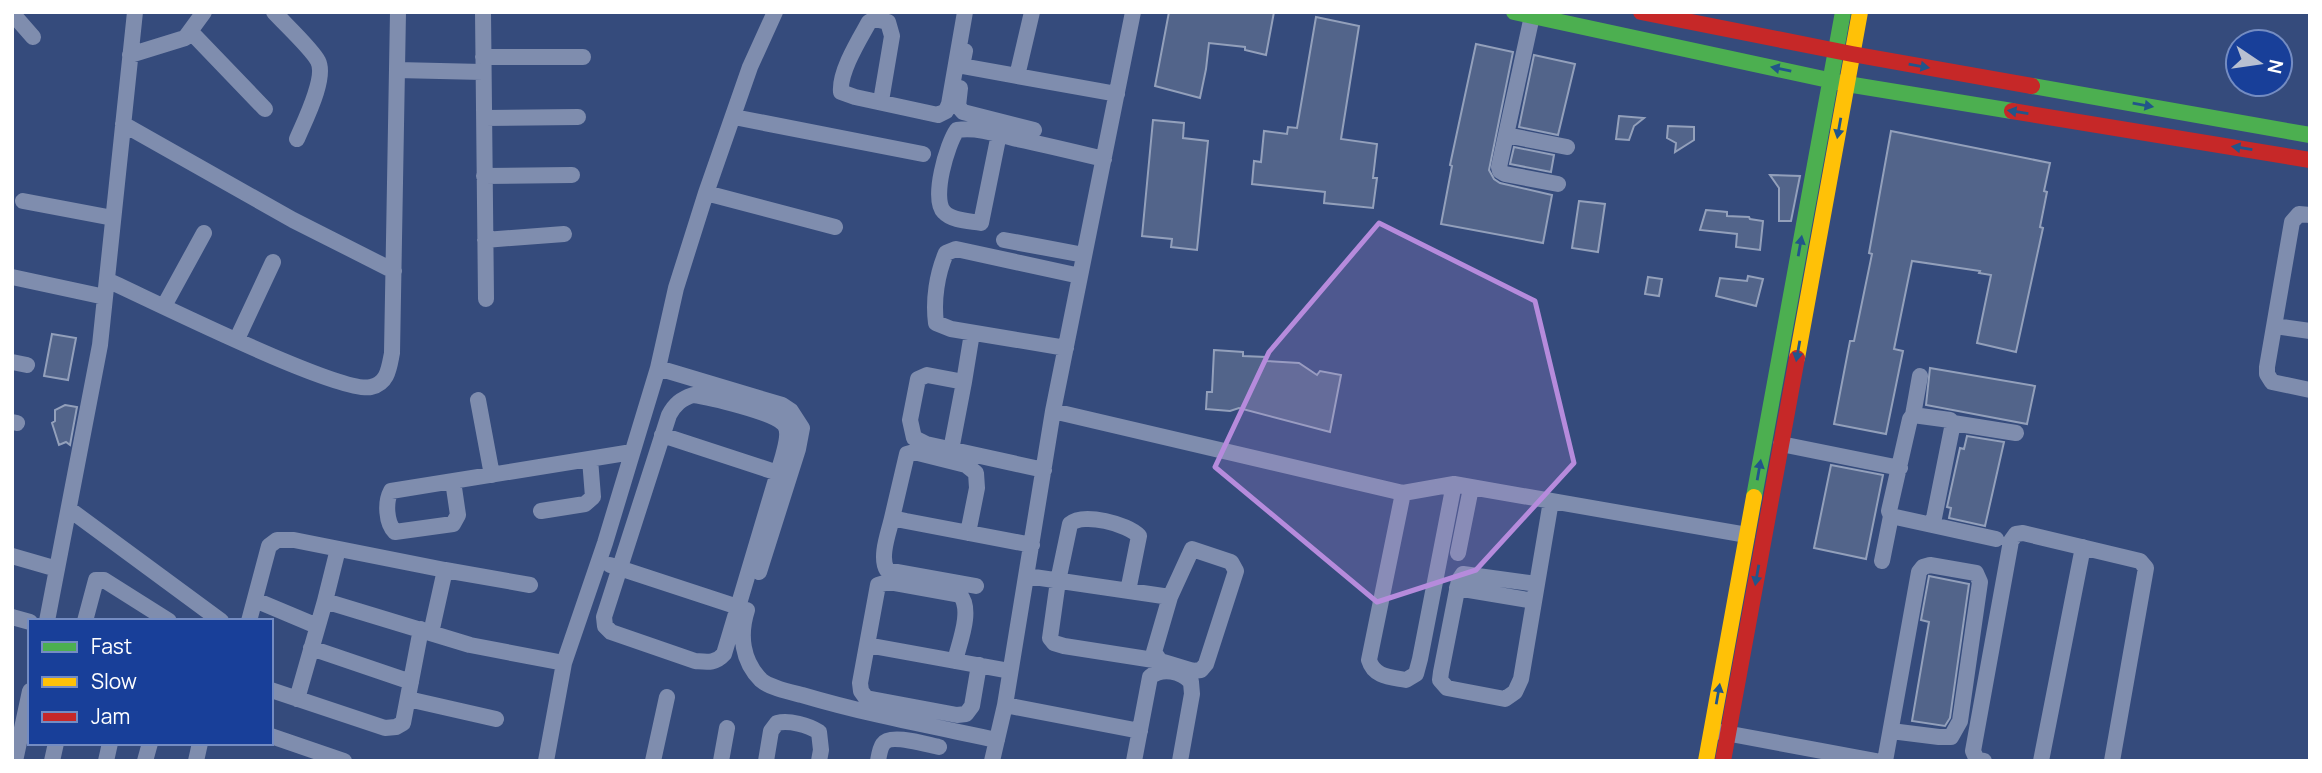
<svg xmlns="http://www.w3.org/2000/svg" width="2322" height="773" viewBox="0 0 2322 773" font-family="Manrope,sans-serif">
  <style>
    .building { fill: #52648a; stroke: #93a0bb; stroke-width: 2 }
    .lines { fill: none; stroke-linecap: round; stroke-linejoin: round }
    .street { stroke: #7f8dae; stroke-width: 16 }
    .fast { stroke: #4caf50; stroke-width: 16 }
    .slow { stroke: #ffc107; stroke-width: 16 }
    .jam { stroke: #c62828; stroke-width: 16 }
    .oneway { fill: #22558a }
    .marked { fill: #b68bdc; fill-opacity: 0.2; stroke: #b68bdc; stroke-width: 5; stroke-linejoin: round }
  </style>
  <rect width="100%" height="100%" fill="#354b7c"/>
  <path class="building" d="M1169,12H1274L1266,55L1245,50V47L1209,43L1206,69L1200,98L1155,86Z
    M1316,17L1359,26L1341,139L1377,144L1373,178H1377L1373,208L1324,203L1325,192L1252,184L1254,161L1261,162L1264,131L1287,134L1288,127L1297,128Z
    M1476,44L1513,52L1489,170L1494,179L1500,183L1552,195L1543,243L1441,224L1452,166L1450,165Z
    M1534,55L1575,64L1558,135L1519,127Z
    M1619,116L1644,118L1634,126L1629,140L1616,139Z
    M1153,120L1184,123L1183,138L1208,141L1197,250L1171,247L1172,239L1142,236Z
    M1668,126L1694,127V140L1675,152L1676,143L1667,138Z
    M1891,131L2050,163L2044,191L2047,192L2040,227L2043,228L2016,352L1977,343L1991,275L1979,273L1980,271L1912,261L1894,349L1903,351L1886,434L1834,424L1850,341H1854L1872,254L1869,253Z
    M1514,147L1554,155L1551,172L1510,164Z
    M1770,175L1800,176L1791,221H1779V188Z
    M1579,201L1605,204L1598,252L1572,248Z
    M1706,210L1727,212V216L1749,217L1750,219L1763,221L1760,250L1736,247L1737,234L1700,230Z
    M1748,276L1763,279L1756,306L1716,296L1720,278L1747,281Z
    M1648,277L1662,279L1659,296L1645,294Z
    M52,334L76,338L68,380L44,376Z
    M1214,350L1243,352V356L1266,357V361L1299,363L1317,375L1320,371L1341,375L1330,432L1239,408L1230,411L1206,409L1207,392H1212Z
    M1930,368L2035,386L2027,424L1926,405Z
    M65,405L77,407L70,445L66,442L59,445L52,423L55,421V410Z
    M1967,436L2004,442L1985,526L1949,518L1951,508L1947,507L1960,448L1964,449Z
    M1831,465L1883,475L1866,559L1814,548Z
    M1929,576L1969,584L1950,718L1945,726L1912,721L1929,622L1921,620Z"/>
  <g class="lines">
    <path class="street" d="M274,12C284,23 313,50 318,61C327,78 304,122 297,139
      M483,12L486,299
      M12,13L33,37
      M1532,16L1499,167L1500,171L1505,174L1558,184
      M191,32L265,109
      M965,51L962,66L1117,94
      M130,55L185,38L204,12
      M483,57H583
      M397,70L483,72
      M1017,76L1032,12
      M960,88L958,106L963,112L1034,130
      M881,101L892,36L888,22L874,19L869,22C859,40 839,72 841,92L855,97L938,115L946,111L949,104L965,12
      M734,117L923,154
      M484,118L578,117
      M123,124L293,220L394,271
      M999,134L981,223C970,221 952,221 944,212C931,199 947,144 957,130C977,127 998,134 1017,139C1046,145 1075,152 1104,159
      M1506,135L1567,147
      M484,176L572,175
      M706,193L835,227
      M23,201L113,218
      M2310,215L2299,214L2292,222L2267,367V374L2272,382L2310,390
      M485,240L564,234
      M1004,240L1084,255
      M12,277L105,297
      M107,280C147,298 341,395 371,387C388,383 389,368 392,353L398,12
      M164,306L204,233
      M2275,326L2310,331
      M972,333L964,382L927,375L918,379L910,420L914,438L926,444L1044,470
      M237,339L273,262
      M1066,348L951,329L936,323C933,300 937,274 946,253L956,249L1080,276
      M12,362L27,365
      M658,368L782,405L791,411L802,428L798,449L759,572
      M693,395C709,397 773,412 784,424C791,432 785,447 783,456L724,654C715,664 707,662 695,661L611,632L605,626L604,617L669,415C675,404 681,399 693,395Z
      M478,400L492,475
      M1053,411L1403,493L1454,484L1747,535
      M1913,415L1920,376
      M12,422L17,423
      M1953,423L2016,433
      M662,435L778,473
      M1781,444L1900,468
      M951,450L964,382
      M453,481L458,515L453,524L395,532C386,523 385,502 391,491L632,452
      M1403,493L1369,660C1374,677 1390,677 1406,680L1416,674L1420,659L1454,484
      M69,509L221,621
      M541,511L585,504L593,497L590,459
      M1891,516L1996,539
      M892,518C889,532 879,557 887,570L976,586
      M968,533L977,488L976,473L966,465L914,452L907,454L892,518L906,521L1032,545
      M1192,549L1231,562L1236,571L1206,664L1201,670L1193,671L1160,661L1154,652L1170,597Z
      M1458,553L1471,488
      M12,556L57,569
      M1882,561L1891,516L1889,511L1910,419L1913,415L1950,420L1953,423L1934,518L1931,524
      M610,565L738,607
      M1027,576L1170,597
      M1537,584L1463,574L1459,580L1441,672L1440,680L1447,688L1505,699L1515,692L1521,679L1551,501
      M1457,588L1534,601
      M1128,591L1139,536C1128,524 1083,512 1070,524L1058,581L1050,638L1054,643L1064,646L1160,661
      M255,600L317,626
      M325,601L338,549
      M747,610C739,635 742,661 761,680C770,688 790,692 802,695C866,714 931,726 997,740
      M12,617L30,622
      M47,621L100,345L135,12
      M85,621L96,580H104L169,621
      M249,621L269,546L277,540H294L445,570
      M431,633L445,570L530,585
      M867,645L1010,671
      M311,648L411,682
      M955,661C959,643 973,610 960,595L888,582L878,585L860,683L861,691L866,698L957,715L966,714L972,706L979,665
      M271,690L385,728L396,727L403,723L421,629
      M297,699L325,601L470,645L564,663
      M408,699L496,719
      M1005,705L1140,731
      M1720,732L1876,761
      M271,736L344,761
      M15,761L30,691
      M52,761L56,743
      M106,761L110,743
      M145,761L150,743
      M196,761L200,743
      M546,761L564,663L605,543L658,368L676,288L706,193L750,67L775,12
      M653,761L667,697
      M721,761L727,728
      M766,761L771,731L777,723C789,720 808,725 819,732L821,750L819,761
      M878,761C879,755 880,748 883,744C890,733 928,745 939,747
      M992,761L1005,705L1053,411L1133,12
      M1134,761L1150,677C1162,667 1181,671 1191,682L1192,694L1180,761
      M1885,761L1919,572L1923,567L1930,565L1976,573L1980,582L1960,721L1951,737H1939L1891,731
      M1984,761L1977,760L1973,751L2011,541L2016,534L2023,533L2140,561L2146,568L2112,761
      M2041,761L2083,547"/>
    <path class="fast" d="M1514,12L1847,84L2012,111
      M2032,86L2310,135
      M1754,497L1843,12"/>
    <path class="slow" d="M1797,358L1860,12
      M1706,761L1754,497"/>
    <path class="jam" d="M1641,12L1852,54L2032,86
      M2012,111L2310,160
      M1723,761L1797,358"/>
  </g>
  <defs><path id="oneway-solid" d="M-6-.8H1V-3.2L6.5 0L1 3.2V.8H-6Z" transform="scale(1.75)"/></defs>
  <g class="oneway">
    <use href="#oneway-solid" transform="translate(1919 66) rotate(10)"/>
    <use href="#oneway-solid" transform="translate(1781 69) rotate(-168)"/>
    <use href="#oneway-solid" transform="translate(2143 105) rotate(10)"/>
    <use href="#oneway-solid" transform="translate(2018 112) rotate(-171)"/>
    <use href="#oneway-solid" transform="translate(1839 128) rotate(100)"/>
    <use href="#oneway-solid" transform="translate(2242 148) rotate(-171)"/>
    <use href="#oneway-solid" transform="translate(1800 246) rotate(-80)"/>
    <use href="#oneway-solid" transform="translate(1798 351) rotate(100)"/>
    <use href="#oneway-solid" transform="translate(1759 470) rotate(-80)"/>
    <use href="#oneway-solid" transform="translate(1757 575) rotate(100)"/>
    <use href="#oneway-solid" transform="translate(1718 694) rotate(-80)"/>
  </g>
  <path class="marked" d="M1379,223L1535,301L1574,463L1476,570L1377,602L1215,467L1269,352Z"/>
  <rect width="2322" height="773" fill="none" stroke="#ffffff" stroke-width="28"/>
  <rect x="28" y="619" width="245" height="126" fill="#183f99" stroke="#748cc2" stroke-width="2"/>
  <rect x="42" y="642" width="35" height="10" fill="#4caf50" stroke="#748cc2" stroke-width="2"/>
  <text x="91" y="654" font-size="21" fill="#ffffff">Fast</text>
  <rect x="42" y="677" width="35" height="10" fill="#ffc107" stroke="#748cc2" stroke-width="2"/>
  <text x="91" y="689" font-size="21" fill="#ffffff">Slow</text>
  <rect x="42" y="712" width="35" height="10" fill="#c62828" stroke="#748cc2" stroke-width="2"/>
  <text x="91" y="724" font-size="21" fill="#ffffff">Jam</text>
  <g transform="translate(2259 63) rotate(103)"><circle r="33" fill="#183f99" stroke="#748cc2" stroke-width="2"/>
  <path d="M0-5L12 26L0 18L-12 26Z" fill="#b8c0d1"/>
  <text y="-10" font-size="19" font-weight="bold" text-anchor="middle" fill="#ffffff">N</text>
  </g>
</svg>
